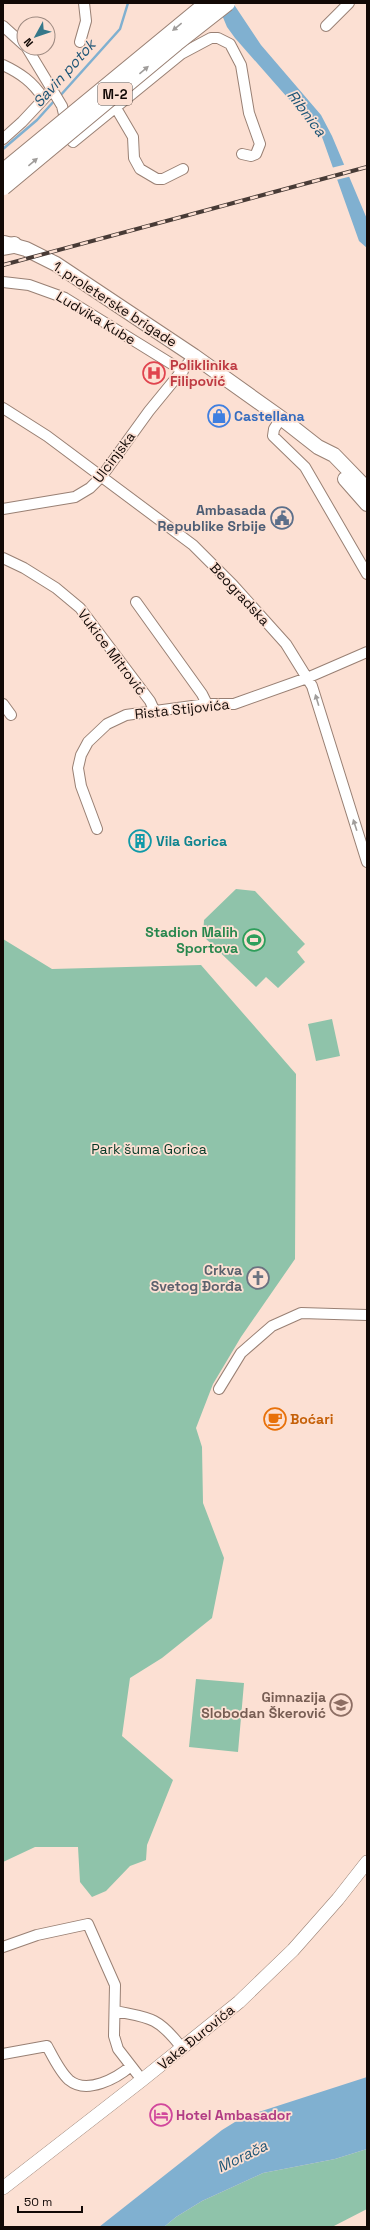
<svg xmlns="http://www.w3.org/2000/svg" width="370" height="2230" viewBox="0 0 370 2230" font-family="'Space Grotesk',sans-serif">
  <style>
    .green { fill: #8fc3aa }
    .water { fill: #80b0d0 }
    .pier { fill: #fce0d3 }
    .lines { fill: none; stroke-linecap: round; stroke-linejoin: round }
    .stream { stroke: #80b0d0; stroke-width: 2.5 }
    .minor-casing { stroke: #998074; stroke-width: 12 }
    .tertiary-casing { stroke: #998074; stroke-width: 14 }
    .secondary-casing { stroke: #998074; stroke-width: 16 }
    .primary-casing { stroke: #998074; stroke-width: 18 }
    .minor { stroke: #fff; stroke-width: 10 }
    .tertiary { stroke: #fff; stroke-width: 13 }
    .secondary { stroke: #fff; stroke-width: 14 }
    .primary { stroke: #fff; stroke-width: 16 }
    .rail-casing { stroke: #483b36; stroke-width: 4 }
    .rail { stroke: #fce0d3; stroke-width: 2.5; stroke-dasharray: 8; stroke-linecap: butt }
    .primary-bridge-casing { stroke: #998074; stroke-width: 18; stroke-linecap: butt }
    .primary-bridge { stroke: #fff; stroke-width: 16 }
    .oneway { fill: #a09d9b }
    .labels { text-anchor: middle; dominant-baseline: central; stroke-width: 3.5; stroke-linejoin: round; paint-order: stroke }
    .shield { fill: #fce0d3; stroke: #584a44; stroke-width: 1 }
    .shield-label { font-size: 13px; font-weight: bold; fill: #120906 }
    .street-label { font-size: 14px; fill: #120906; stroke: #fce0d3 }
    .health-label { font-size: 14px; font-weight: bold; fill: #be3a42; stroke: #fce0d3; text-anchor: start }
    .shop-label { font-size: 14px; font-weight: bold; fill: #366cbe; stroke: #fce0d3; text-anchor: start }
    .service-label { font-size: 14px; font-weight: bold; fill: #4e5e75; stroke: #fce0d3; text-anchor: end }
    .culture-label { font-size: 14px; font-weight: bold; fill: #0d838f; stroke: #fce0d3; text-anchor: start }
    .leisure-label { font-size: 14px; font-weight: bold; fill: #27864d; stroke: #fce0d3; text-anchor: end }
    .park-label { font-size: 14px; fill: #043725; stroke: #fce0d3 }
    .worship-label { font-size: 14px; font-weight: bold; fill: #5b616d; stroke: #fce0d3; text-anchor: end }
    .food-label { font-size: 14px; font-weight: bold; fill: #c56008; stroke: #fce0d3; text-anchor: start }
    .education-label { font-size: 14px; font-weight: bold; fill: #785e54; stroke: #fce0d3; text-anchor: end }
    .hotel-label { font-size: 14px; font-weight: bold; fill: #b23c85; stroke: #fce0d3; text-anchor: start }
    .water-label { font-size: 15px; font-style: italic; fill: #1d5576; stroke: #fce0d3 }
  </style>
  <rect width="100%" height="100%" fill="#fce0d3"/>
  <path class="green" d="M236,889L255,891L305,944L297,952L305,962L278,988L266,977L256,987L203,936L204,920Z
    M3,939L52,969L201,965L296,1074L295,1259L241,1337L213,1384L196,1428L202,1447L203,1503L224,1558L212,1618L162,1658L130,1678L122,1736L173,1780L147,1845L146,1860L130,1866L106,1891L92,1897L80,1882L78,1847H35L3,1862Z
    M332,1019L340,1056L316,1061L308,1024Z
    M196,1679L244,1683L238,1752L189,1747Z
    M367,2149V2209L332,2227H164L176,2217L202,2201L263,2173L335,2159Z"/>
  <path class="water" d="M217,3H233L261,45L321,115L332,136L367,219V248L359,241L322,137L235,38L227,27Z
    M367,2077V2149L335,2159L263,2173L202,2201L176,2217L164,2227H99L222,2130L243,2117Z"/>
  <path class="pier" d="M347,164L352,176L336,180L331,168Z"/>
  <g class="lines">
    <path class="stream" d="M59,97L120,29L128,3
      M3,149L37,120L55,100"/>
    <g class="minor-casing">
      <path id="minor" d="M3,26L24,45
        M326,26L349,3
        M80,42L86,21L84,3
        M27,48L62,106L70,139L73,142L181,54L211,38H218L230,44L241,65L249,113L260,144L256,154L251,156L242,154
        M3,65C20,73 33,82 43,98
        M116,108L133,137L134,158L140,169L157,179H163L183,169
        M3,139L22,122L52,90
        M3,282L29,285L65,298L183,371
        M3,408L47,436L193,545L233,585L286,644L312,686L367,862
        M281,418L274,429L273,436L305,467L367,574
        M3,509L75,497L90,488L102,476L149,411L194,356
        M3,558L24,568L56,588L80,608L150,701L155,712
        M136,602L202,694L207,704
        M3,704L11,715
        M97,829L81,786L78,768L81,755L88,742L107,724L126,715L207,704H234L307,678L367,652
        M219,1389L241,1353L272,1326L301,1313L367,1315
        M3,1947L37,1935L88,1924L115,1985L114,2036L118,2049L142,2080
        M115,2011C148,2018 156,2016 178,2043
        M3,2054L47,2046C53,2057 60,2072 69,2080C87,2095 117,2078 131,2066"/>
    </g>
    <g class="tertiary-casing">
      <path id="tertiary" d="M3,2188L142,2080L239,2002L293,1950L338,1899L367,1862"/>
    </g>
    <g class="secondary-casing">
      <path id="secondary" d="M4,243L26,249L56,264L194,356L281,418L318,447L334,455L367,489
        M345,479L367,504"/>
    </g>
    <g class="primary-casing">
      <path id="primary" d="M3,247L14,245"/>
    </g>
    <use href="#minor" class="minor"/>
    <use href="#tertiary" class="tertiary"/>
    <use href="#secondary" class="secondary"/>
    <use href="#primary" class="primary"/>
    <g class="rail-casing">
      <path id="rail" d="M3,265L367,167"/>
    </g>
    <use href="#rail" class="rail"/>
    <g class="primary-bridge-casing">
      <path id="primary-bridge" d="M3,172L208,3
        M3,187L176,43L227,3"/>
    </g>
    <use href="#primary-bridge" class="primary-bridge"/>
  </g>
  <defs><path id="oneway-solid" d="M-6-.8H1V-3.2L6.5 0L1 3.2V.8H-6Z"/></defs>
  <g class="oneway">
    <use href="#oneway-solid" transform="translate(177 27) rotate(141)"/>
    <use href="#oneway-solid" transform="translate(144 70) rotate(-40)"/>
    <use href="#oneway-solid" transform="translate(33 162) rotate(-40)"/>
    <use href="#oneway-solid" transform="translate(317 700) rotate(-107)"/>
    <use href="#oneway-solid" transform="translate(355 825) rotate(-108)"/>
  </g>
  <defs>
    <g id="hospital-ring" transform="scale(1.15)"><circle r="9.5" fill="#fce0d3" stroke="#e0444e" stroke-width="1.5"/><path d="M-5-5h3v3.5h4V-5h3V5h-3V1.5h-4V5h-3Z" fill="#e0444e"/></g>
    <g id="shop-ring" transform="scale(1.15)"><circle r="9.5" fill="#fce0d3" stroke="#3f7fe0" stroke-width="1.5"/><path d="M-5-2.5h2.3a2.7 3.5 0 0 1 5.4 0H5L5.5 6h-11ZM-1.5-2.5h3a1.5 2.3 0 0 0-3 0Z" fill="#3f7fe0"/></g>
    <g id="civic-ring" transform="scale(1.15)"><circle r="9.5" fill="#fce0d3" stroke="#5c6f8a" stroke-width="1.5"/><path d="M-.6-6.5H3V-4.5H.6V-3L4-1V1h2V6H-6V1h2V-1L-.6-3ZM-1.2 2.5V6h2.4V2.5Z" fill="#5c6f8a"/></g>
    <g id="building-ring" transform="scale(1.15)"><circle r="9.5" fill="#fce0d3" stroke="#0f9aa8" stroke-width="1.5"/><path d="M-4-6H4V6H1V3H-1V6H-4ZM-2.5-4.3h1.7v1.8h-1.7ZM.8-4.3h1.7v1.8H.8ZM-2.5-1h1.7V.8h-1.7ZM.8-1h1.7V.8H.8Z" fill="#0f9aa8"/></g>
    <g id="stadium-ring" transform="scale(1.15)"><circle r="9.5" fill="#fce0d3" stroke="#2e9e5b" stroke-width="1.5"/><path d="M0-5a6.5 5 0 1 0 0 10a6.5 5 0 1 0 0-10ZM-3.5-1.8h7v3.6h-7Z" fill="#2e9e5b"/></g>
    <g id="church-ring" transform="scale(1.15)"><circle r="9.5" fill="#fce0d3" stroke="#6b7280" stroke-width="1.5"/><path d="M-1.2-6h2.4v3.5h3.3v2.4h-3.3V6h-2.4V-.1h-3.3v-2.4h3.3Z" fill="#6b7280"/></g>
    <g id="cafe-ring" transform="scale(1.15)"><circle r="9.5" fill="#fce0d3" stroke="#e8710a" stroke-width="1.5"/><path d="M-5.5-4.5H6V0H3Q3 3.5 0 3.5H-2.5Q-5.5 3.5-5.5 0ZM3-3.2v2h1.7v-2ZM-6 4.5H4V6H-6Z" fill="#e8710a"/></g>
    <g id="school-ring" transform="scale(1.15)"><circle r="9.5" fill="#fce0d3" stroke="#8d6e63" stroke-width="1.5"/><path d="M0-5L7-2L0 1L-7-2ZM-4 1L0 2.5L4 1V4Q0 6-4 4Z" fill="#8d6e63"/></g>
    <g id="hotel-ring" transform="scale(1.15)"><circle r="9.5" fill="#fce0d3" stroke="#d1479c" stroke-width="1.5"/><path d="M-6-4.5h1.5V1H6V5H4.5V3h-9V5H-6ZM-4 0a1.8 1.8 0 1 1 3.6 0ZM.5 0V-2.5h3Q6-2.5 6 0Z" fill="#d1479c"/></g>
  </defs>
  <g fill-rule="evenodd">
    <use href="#hospital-ring" x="154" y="373"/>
    <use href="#shop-ring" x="219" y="416"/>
    <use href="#civic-ring" x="282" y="518"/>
    <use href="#building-ring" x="140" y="841"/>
    <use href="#stadium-ring" x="254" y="940"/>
    <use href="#church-ring" x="258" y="1278"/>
    <use href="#cafe-ring" x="275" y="1419"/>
    <use href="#school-ring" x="341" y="1705"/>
    <use href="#hotel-ring" x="161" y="2115"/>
  </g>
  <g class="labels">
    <rect class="shield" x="98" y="83" width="34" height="22" rx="3"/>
    <g class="shield-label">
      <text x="115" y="94">M-2</text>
    </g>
    <g class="street-label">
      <text transform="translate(115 304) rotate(33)">1. proleterske brigade</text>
      <text transform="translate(96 318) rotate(31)">Ludvika Kube</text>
      <text transform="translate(114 457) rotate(-53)">Ulcinjska</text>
      <text transform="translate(240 594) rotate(47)">Beogradska</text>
      <text transform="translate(112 652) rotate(53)">Vukice Mitrović</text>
      <text transform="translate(182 709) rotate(-6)">Rista Stijovića</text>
      <text transform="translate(196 2037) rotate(-39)">Vaka Đurovića</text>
    </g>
    <g class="health-label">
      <text x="170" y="365">Poliklinika<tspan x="170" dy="16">Filipović</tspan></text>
    </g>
    <g class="shop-label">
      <text x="234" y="416">Castellana</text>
    </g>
    <g class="service-label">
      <text x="266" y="510">Ambasada<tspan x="266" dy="16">Republike Srbije</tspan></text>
    </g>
    <g class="culture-label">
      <text x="156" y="841">Vila Gorica</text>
    </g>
    <g class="leisure-label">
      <text x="238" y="932">Stadion Malih<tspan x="238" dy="16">Sportova</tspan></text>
    </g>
    <g class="park-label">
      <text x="149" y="1149">Park šuma Gorica</text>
    </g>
    <g class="worship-label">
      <text x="242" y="1270">Crkva<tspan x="242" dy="16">Svetog Đorđa</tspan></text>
    </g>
    <g class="food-label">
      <text x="290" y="1419">Boćari</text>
    </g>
    <g class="education-label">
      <text x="326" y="1697">Gimnazija<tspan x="326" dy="16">Slobodan Škerović</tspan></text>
    </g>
    <g class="hotel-label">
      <text x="176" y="2115">Hotel Ambasador</text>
    </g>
    <g class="water-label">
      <text transform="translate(64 73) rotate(-48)">Savin potok</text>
      <text transform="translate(307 113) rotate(53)">Ribnica</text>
      <text transform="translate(242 2156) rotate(-26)">Morača</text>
    </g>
  </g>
  <rect width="370" height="2230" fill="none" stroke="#120906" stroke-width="8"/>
  <g transform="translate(36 36) rotate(230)"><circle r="19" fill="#fce0d3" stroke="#9e8a81"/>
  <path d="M0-3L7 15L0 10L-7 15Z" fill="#36788a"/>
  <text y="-6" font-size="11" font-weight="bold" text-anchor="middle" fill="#120906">N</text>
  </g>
  <path d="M18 2206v6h64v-6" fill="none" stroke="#120906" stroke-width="2"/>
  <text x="24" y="2206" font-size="12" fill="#120906" stroke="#fce0d3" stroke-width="3" paint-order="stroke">50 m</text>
</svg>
